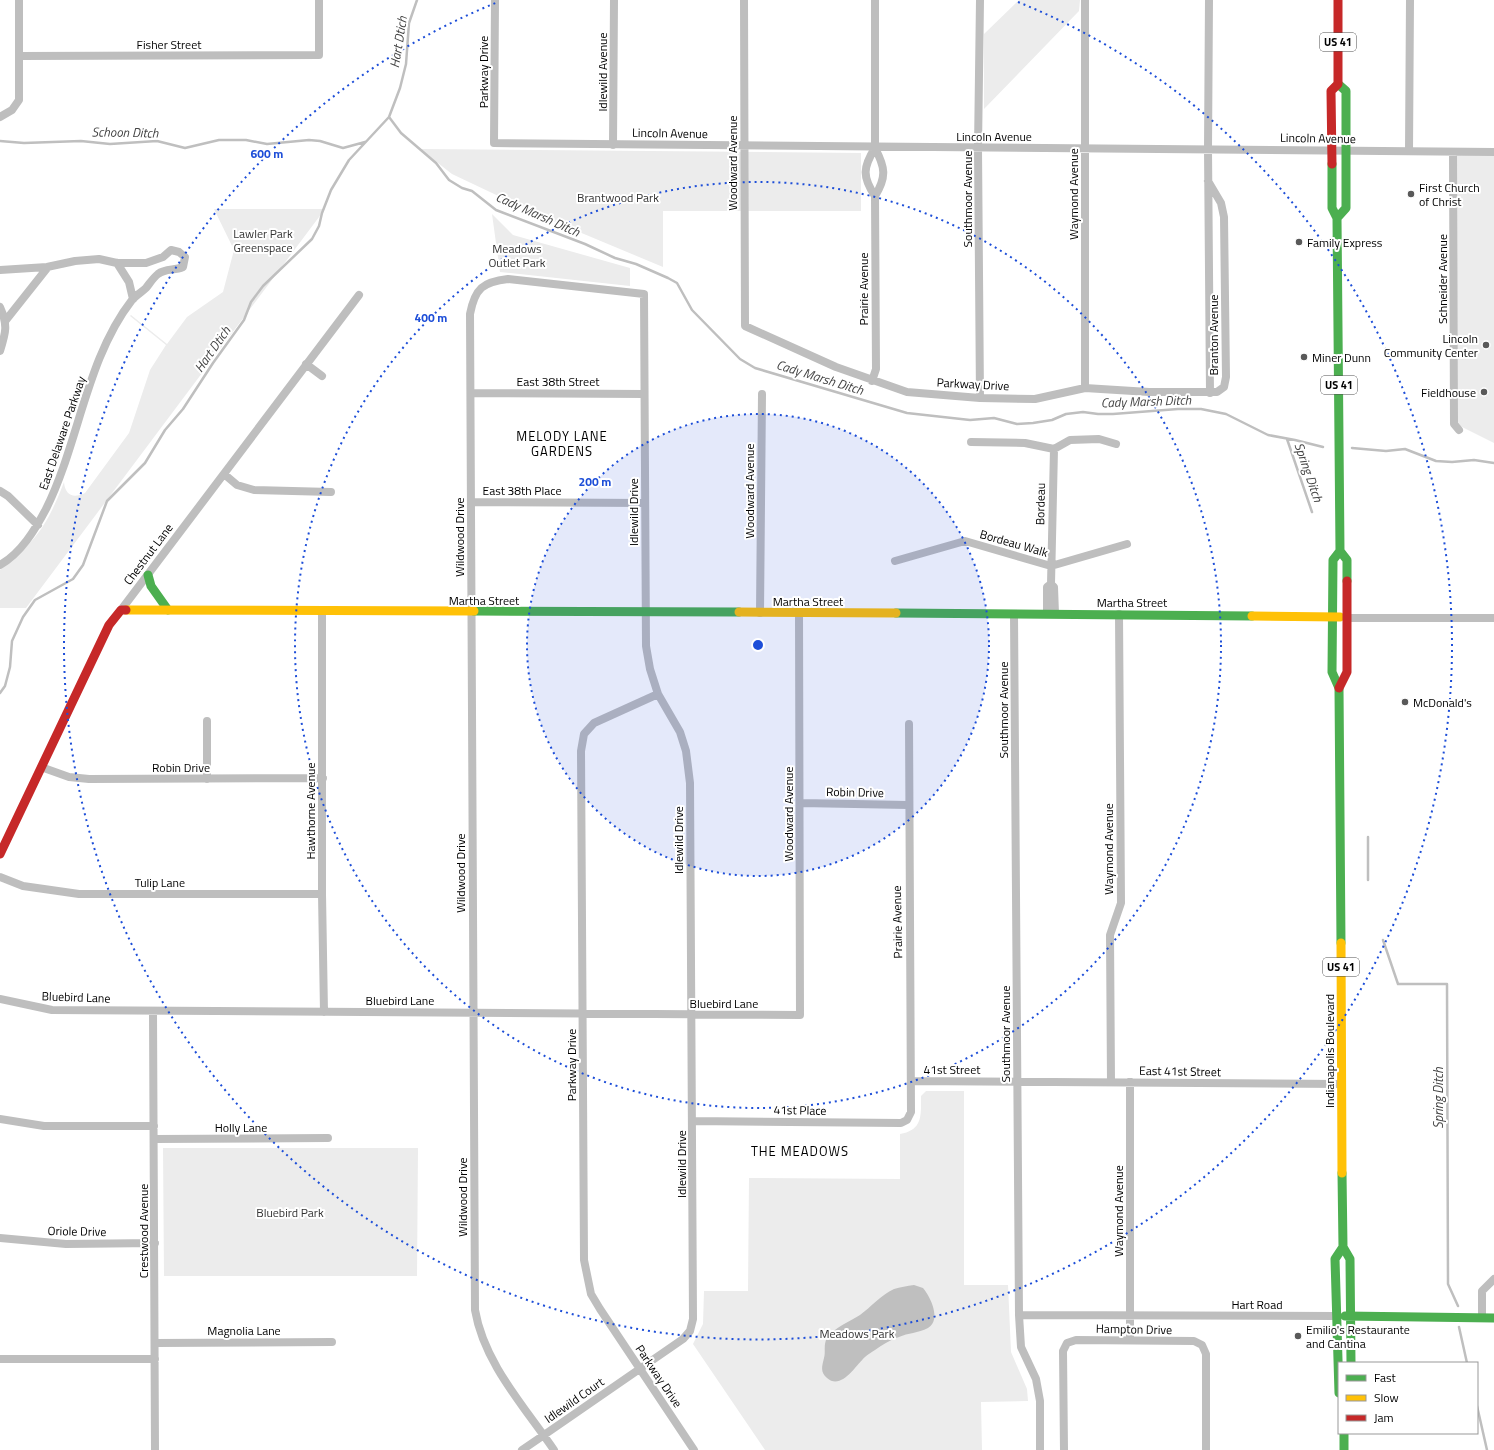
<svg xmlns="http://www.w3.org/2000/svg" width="1494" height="1450" viewBox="0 0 1494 1450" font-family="'Titillium Web',sans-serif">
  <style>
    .green { fill: #ececec }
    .water { fill: #bfbfbf }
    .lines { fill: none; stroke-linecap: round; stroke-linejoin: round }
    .stream { stroke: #bfbfbf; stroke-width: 2.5 }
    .street { stroke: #bebebe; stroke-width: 8 }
    .fast { stroke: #4caf50; stroke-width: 9 }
    .slow { stroke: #ffc107; stroke-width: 9 }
    .jam { stroke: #c62828; stroke-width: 9 }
    .ring { fill: none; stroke: #1d4ed8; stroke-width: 2; stroke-dasharray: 2 4 }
    .poi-dot { fill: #595959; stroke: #fff; stroke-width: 1.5 }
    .labels { text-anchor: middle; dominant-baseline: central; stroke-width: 4; stroke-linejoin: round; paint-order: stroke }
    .shield { fill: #fff; stroke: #4c4c4c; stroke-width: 1 }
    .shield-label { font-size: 11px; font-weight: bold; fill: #000 }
    .street-label { font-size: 12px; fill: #000; stroke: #fff }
    .poi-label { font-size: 12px; fill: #000; stroke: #fff; text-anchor: start }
    .park-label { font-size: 12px; fill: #333; stroke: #fff }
    .water-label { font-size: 13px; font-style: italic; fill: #444; stroke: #fff }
    .neighbourhood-label { font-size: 13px; letter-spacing: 1px; fill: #000; stroke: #fff }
    .centre { fill: #1d4ed8; stroke: #fff; stroke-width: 2 }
    .ring-label { font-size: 12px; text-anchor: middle; font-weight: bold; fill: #1d4ed8; stroke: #fff; stroke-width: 4; stroke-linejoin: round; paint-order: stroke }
  </style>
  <rect width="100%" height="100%" fill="#fff"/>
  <path class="green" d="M1019,0H1080L1079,11L984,109V34Z
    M420,149L861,153V211H663V267L536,214L452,174Z
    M1456,154L1494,155V443L1458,425Z
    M214,209H325L26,608H0V570C37,540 47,526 64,482C65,495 73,499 85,493L129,433L150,370L166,345L130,316L131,315L167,344L187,317L223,292L234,250Z
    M492,214L513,235L630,268V286L500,272Z
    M926,1091H964V1285H1008L1011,1352L1027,1389L1028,1401L981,1402L982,1450H765L693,1344L703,1324L704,1291H748L749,1178L900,1179V1134C923,1130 921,1115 921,1096Z
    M163,1148H418L417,1276H164Z"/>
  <path class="water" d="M914,1285L923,1288C930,1296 942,1320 928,1328C918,1333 908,1333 899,1337C890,1340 882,1345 875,1350C872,1352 868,1354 865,1357C856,1365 841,1391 827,1378C820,1372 822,1366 824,1358C826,1352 823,1345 827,1338C835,1327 849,1322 860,1315C871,1307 881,1295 894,1289C900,1287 907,1286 914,1285Z"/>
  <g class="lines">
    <path class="stream" d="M389,117L401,133L436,163L449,180L462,188L472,191L496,210L585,244L615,258L636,264L668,278L677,283L692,310L740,359L755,368L907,413L970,420L994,418L1017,424L1033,423L1052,420L1066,414L1083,412L1098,414H1113L1178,409H1201L1226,414L1268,435L1295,440L1323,447
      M0,141L24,143L81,141L110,144L157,141L185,148L219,140H246L267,144L309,140L320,141L343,148L365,142
      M1287,439L1312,512
      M1352,448L1386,451L1405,449L1436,461L1452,462L1474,460L1494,463
      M0,693L5,686L10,667L12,641L23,617L35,600L73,579L83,565L107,501L145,463L165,430L183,409L213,363L244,320L251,302L263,286L312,239L319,226L322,213L331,190L349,160L389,117L400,88L406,64L409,23L417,0
      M1368,880V837
      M1383,940L1398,984H1447L1448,1284L1458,1306
      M1459,1327L1467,1363
      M1477,1406L1487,1450"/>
    <path class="street" d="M495,0L494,143L1494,152
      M744,0L745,326L836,367L907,392L980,398L1035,399L1085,388L1149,392H1217L1224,387L1226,377L1224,217L1221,203L1208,181
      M980,0L978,148L980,398
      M1085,0V388
      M1209,0L1208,149L1210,393
      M20,56L319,55V0
      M0,117L12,110L19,100V0
      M613,145L614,0
      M875,148C863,167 862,177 875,196
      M1409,151L1410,0
      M1453,152L1454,424L1459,430
      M117,263L129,282L133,299
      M0,270L47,267L75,261L99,259L117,263H146L163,257L171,250L179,252L185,257L183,267C174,271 166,268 158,274C153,278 150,283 146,288C142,292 136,295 132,300C86,359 79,443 46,509C35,530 21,553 0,565
      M0,307C8,325 6,332 0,351
      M6,320L48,267
      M306,364L322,376
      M872,381L876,369L875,196C887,177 885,167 875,148V0
      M471,393L644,394
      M971,442L1025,443L1054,449L1070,440L1099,439L1116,444
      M1054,449L1051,584L1054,587L1055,614
      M224,474L237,485L254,490L331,492
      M0,491L8,496L38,525
      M471,502L645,503
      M895,561L965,541L1051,566L1127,544
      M121,610L359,295
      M322,610V894L324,1012
      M760,613L762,394
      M1014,614L1019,1315L1021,1347L1036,1379L1040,1401V1450
      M1047,614V587L1051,584
      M1347,618H1494
      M658,694L594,723L584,734L581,751L584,1260L591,1294L600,1309L694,1450
      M207,721V779
      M41,767L69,777L89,779L323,778
      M801,803L908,805
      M0,877L23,886L79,894H322
      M0,999L52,1010L800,1015L799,613
      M153,1011L155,1450
      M911,1081L1342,1084
      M1111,1082L1110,935L1121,903L1119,614
      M1130,1082V1340
      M0,1119L44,1126H154
      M693,1121L901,1123L907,1120L911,1112L909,724
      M155,1139L328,1138
      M0,1238L66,1244L155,1243
      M1019,1315L1336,1316
      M1482,1317V1291L1494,1279
      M156,1343L332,1342
      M0,1359H155
      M522,1450L544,1435L683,1339L690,1331L693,1319L690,783L686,751L680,732L658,694L650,669L646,646L644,294L508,279C483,282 475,288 470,314L475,1310C484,1363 524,1406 554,1450
      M1064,1450L1063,1351L1067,1343L1076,1340L1194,1341L1202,1345L1206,1354V1450"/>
    <path class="fast" d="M1332,164V208L1337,218L1340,551L1347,560V581
      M1337,218L1346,208V91L1338,84
      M1340,551L1333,560L1332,672L1339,688L1341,943
      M148,575L151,586L168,610
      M474,611L739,612
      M896,613L1252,616
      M1342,1173L1343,1247L1350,1259L1351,1363
      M1345,1316L1494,1318
      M1339,1393L1335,1259L1343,1247
      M1344,1433V1450"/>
    <path class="slow" d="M126,610L474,611
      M739,612L896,613
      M1252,616L1340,617
      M1341,943L1342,1173"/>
    <path class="jam" d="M1332,164L1331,91L1338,84V0
      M1339,688L1347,672V581
      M0,854L109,625L121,610H126"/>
  </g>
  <circle cx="758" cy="645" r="231" fill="#1d4ed8" fill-opacity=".12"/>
  <g class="ring">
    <circle cx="758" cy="645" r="231"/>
    <circle cx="758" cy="645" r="463"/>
    <path d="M1018 2A694 694 0 1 1 498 2"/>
  </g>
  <g class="poi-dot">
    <circle cx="1411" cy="194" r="4"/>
    <circle cx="1299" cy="242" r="4"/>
    <circle cx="1486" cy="345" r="4"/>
    <circle cx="1304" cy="357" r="4"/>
    <circle cx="1484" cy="392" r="4"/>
    <circle cx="1405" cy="702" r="4"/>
    <circle cx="1298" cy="1336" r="4"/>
  </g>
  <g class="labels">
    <g class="shield">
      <rect x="1320" y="33" width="36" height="18" rx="3"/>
      <rect x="1321" y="376" width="36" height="18" rx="3"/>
      <rect x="1323" y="958" width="36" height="18" rx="3"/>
    </g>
    <g class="shield-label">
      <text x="1338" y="42">US 41</text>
      <text x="1339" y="385">US 41</text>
      <text x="1341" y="967">US 41</text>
    </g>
    <g class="street-label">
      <text x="169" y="44">Fisher Street</text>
      <text transform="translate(483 72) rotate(-90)">Parkway Drive</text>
      <text transform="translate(602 72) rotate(-90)">Idlewild Avenue</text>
      <text transform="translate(670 133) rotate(1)">Lincoln Avenue</text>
      <text x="994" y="136">Lincoln Avenue</text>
      <text transform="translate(1318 138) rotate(1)">Lincoln Avenue</text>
      <text transform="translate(732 163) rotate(-90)">Woodward Avenue</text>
      <text transform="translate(1073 194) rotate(-90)">Waymond Avenue</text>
      <text transform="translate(967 199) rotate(-90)">Southmoor Avenue</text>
      <text transform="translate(1442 279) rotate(-90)">Schneider Avenue</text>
      <text transform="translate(863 289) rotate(-90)">Prairie Avenue</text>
      <text transform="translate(1213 335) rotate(-90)">Branton Avenue</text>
      <text x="558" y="381">East 38th Street</text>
      <text transform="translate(973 384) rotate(3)">Parkway Drive</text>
      <text transform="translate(62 433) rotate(-71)">East Delaware Parkway</text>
      <text x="522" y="490">East 38th Place</text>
      <text transform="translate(749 491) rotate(-90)">Woodward Avenue</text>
      <text transform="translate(1040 504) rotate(-89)">Bordeau</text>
      <text transform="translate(633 512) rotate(-90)">Idlewild Drive</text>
      <text transform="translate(459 537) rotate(-90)">Wildwood Drive</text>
      <text transform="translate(1014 543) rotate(16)">Bordeau Walk</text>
      <text transform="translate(148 554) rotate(-53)">Chestnut Lane</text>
      <text x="484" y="600">Martha Street</text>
      <text x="808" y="601">Martha Street</text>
      <text x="1132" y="602">Martha Street</text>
      <text transform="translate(1003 710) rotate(-90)">Southmoor Avenue</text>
      <text x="181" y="767">Robin Drive</text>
      <text transform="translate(855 792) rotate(1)">Robin Drive</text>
      <text transform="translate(310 811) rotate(-90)">Hawthorne Avenue</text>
      <text transform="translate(788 814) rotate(-90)">Woodward Avenue</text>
      <text transform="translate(678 840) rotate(-90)">Idlewild Drive</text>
      <text transform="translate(1108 849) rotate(-90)">Waymond Avenue</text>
      <text transform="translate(460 873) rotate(-90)">Wildwood Drive</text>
      <text x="160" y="882">Tulip Lane</text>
      <text transform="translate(897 922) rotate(-91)">Prairie Avenue</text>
      <text transform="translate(76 997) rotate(2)">Bluebird Lane</text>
      <text x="400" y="1000">Bluebird Lane</text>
      <text x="724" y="1003">Bluebird Lane</text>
      <text transform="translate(1005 1034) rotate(-90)">Southmoor Avenue</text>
      <text transform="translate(1329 1051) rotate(-90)">Indianapolis Boulevard</text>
      <text transform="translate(571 1065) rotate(-90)">Parkway Drive</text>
      <text x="952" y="1069">41st Street</text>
      <text transform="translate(1180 1071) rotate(1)">East 41st Street</text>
      <text transform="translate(800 1110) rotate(1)">41st Place</text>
      <text x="241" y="1127">Holly Lane</text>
      <text transform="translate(681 1164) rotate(-90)">Idlewild Drive</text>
      <text transform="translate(462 1197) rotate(-90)">Wildwood Drive</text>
      <text transform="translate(1118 1211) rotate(-90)">Waymond Avenue</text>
      <text transform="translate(77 1231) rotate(1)">Oriole Drive</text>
      <text transform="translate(143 1231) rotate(-90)">Crestwood Avenue</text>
      <text x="1257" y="1304">Hart Road</text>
      <text transform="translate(1134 1329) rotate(1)">Hampton Drive</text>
      <text x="244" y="1330">Magnolia Lane</text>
      <text transform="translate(659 1376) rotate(56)">Parkway Drive</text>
      <text transform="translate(574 1400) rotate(-35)">Idlewild Court</text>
    </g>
    <g class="poi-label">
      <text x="1419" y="187">First Church<tspan x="1419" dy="14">of Christ</tspan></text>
      <text x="1307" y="242">Family Express</text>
      <text x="1478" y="338" text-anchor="end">Lincoln<tspan x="1478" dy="14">Community Center</tspan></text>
      <text x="1312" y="357">Miner Dunn</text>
      <text x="1476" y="392" text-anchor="end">Fieldhouse</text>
      <text x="1413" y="702">McDonald's</text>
      <text x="1306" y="1329">Emilio's Restaurante<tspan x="1306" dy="14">and Cantina</tspan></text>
    </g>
    <g class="park-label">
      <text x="618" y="197">Brantwood Park</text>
      <text x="263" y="233">Lawler Park<tspan x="263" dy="14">Greenspace</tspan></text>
      <text x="517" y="248">Meadows<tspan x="517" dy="14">Outlet Park</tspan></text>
      <text x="290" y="1212">Bluebird Park</text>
      <text x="857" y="1333">Meadows Park</text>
    </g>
    <g class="water-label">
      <text transform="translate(398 42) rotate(-81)">Hart Dtich</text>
      <text transform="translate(125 132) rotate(1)">Schoon Ditch</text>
      <text transform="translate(538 214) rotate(24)">Cady Marsh Ditch</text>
      <text transform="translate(212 349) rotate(-55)">Hart Dtich</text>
      <text transform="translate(820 377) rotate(17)">Cady Marsh Ditch</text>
      <text transform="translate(1146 401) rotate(-2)">Cady Marsh Ditch</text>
      <text transform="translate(1309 472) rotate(71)">Spring Ditch</text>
      <text transform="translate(1438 1098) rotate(-90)">Spring Ditch</text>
    </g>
    <g class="neighbourhood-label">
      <text x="562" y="436">MELODY LANE<tspan x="562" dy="15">GARDENS</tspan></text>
      <text x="800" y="1151">THE MEADOWS</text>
    </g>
  </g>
  <circle cx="758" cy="645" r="6" class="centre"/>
  <g class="ring-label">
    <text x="267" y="158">600 m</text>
    <text x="431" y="322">400 m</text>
    <text x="595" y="486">200 m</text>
  </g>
  <rect x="1338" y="1362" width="140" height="72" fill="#ffffff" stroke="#999999"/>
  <rect x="1346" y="1375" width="20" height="6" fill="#4caf50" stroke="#999999"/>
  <text x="1374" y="1382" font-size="12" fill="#000000">Fast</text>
  <rect x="1346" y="1395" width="20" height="6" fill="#ffc107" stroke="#999999"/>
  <text x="1374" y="1402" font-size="12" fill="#000000">Slow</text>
  <rect x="1346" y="1415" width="20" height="6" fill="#c62828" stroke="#999999"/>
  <text x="1374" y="1422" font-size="12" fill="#000000">Jam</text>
</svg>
